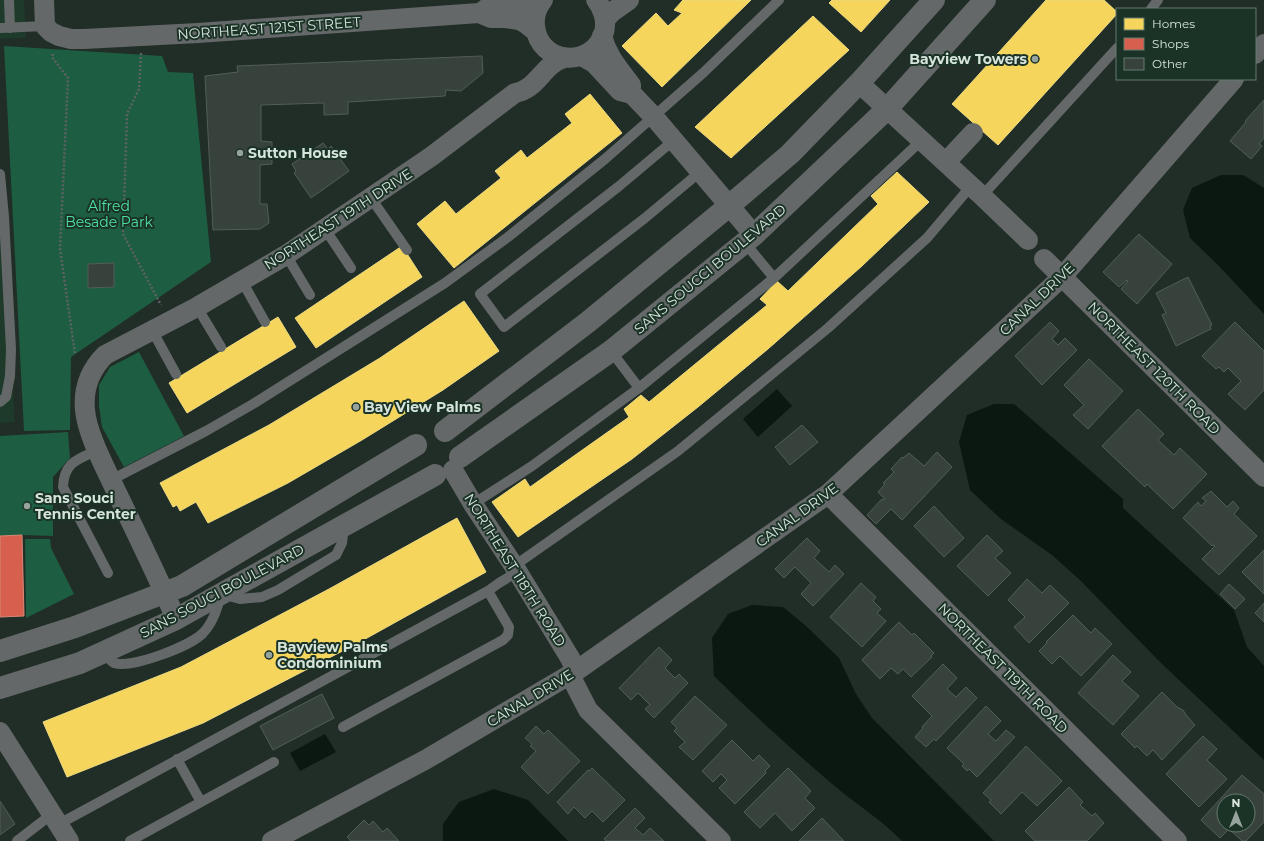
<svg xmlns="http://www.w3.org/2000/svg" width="1264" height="841" viewBox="0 0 1264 841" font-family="Montserrat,sans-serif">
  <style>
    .built { fill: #1d3a2b }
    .green { fill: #1d5d41 }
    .water { fill: #0a1811 }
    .homes { fill: #f6d55c; stroke: #ecda82 }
    .shops { fill: #d6604d; stroke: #d68878 }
    .building { fill: #38423d; stroke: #525d57; fill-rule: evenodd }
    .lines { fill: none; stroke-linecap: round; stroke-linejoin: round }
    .path { stroke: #5d6362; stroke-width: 2.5; stroke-dasharray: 2 2; stroke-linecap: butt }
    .service { stroke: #656868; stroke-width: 10 }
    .minor { stroke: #656868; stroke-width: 20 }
    .tertiary { stroke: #656868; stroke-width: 22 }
    .poi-dot { fill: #97a49d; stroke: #1b3327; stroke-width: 1.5 }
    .labels { text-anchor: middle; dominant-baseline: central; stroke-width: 4; stroke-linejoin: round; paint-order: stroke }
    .street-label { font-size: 14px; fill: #d6e4dc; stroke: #1b3327 }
    .poi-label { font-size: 14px; font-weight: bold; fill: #d6e4dc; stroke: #1b3327; text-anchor: start }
    .park-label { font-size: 14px; fill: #4ce0a0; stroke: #1b3327 }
  </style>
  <rect width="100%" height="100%" fill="#212d27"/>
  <path class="built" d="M0,0H24L26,38L0,39Z
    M0,196L15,422L0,423Z"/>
  <path class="green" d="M4,46L162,56L168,72L193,73L211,262L71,357L70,430L24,431Z
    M139,352L184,436L124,467L102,427L99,406V385L110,367Z
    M68,432L70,458L53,477V536L22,535L24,616L0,617V436Z
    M25,539H50L51,548L74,594L26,618Z"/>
  <path class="water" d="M1221,175H1243L1264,188V314L1218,265L1190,238L1183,210L1192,188Z
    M777,389L792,406L758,437L743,419Z
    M994,404H1014L1123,499V508L1234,610L1247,647L1264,666V760L1161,663L1081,581L1052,555L1001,519L970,490L959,442L967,415Z
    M752,605L783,607L805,625L839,658L856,694L872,718L994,841H902C881,819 854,803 831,783C791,749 752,713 714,676L712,638L728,614Z
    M325,734L336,752L300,771L290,753Z
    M494,789L528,800L568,841H443V824L459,802Z"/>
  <path class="homes" d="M683,0H751L662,87L622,46L656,13L668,26L682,13L674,10Z
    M832,0H890L861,32L829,3Z
    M1046,0H1104L1117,12V14L998,145L952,104Z
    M813,16L849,50L731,158L695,127Z
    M590,94L622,133L454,268L417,224L445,201L456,214L501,178L495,171L521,150L527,158L572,123L565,114Z
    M897,172L929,202L862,266L768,349L698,407L632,459L518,537L492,502L525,479L530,487L629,417L624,409L641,395L649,402L767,305L760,299L777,281L788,291L878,204L871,196Z
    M402,246L422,277L316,348L295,318Z
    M464,301L499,351L443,390L362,440L288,483L208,523L196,502L180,511L177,505L173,507L160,483L269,425L380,358Z
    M278,317L296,347L187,413L169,383Z
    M457,518L486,572L358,643L203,723L67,777L43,722L181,667L329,589Z"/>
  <path class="shops" d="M22,535L24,616L0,617V536Z"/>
  <path class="building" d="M482,56L483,73L461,91L446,90L445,96L348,102V114L324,115V103L261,105V141L272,142V164L260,165V204H267L269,223L260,229L213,230L205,76L238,72L237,66Z
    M1264,100V138L1259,144L1262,146L1251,159L1230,141L1246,122L1245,121Z
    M323,143L328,149L331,146L349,171L311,198L294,173L296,171L292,164Z
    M1139,234L1172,264L1137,304L1121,289L1128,281L1127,280L1119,287L1103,272Z
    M114,263V287L88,288V264Z
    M1188,277L1212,325L1210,326L1211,329L1176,346L1162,315L1166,313L1156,293Z
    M1050,322L1059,331L1052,339L1058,345L1065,338L1077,350L1042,385L1015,356Z
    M1235,322L1264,351V390L1245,410L1228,394L1241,381L1228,368L1224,372L1219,367L1216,369L1202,356Z
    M1089,359L1123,391L1088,429L1073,415L1084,405L1064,385Z
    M1138,409L1164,434L1158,440L1174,455L1180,448L1207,474L1173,509L1147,484L1145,487L1102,446Z
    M802,425L818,442L790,465L775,447Z
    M937,452L952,467L902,520L891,509L876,524L867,515L882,499L883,500L885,499L878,492L885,484L883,483L894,472L891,469L902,457L903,458L909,453L924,466Z
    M1211,491L1227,507L1233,501L1239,508L1234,514L1257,536L1219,575L1202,559L1215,546L1213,545L1212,546L1183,518L1198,502L1201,506L1206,501L1202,498Z
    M934,506L964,538L944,557L914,526Z
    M987,535L1003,551L995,558L1011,573L988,596L957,566Z
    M807,538L820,551L814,558L829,572L835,565L844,574L813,606L801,594L811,583L795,567L784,578L775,569Z
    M1264,550V594L1242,572Z
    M1027,579L1042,593L1050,585L1069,603L1029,643L1014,627L1025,617L1008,600Z
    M861,583L876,597L873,601L881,609L877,613L886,621L862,647L830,617Z
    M1229,584L1245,599L1235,609L1220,594Z
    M1264,603V622L1255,613Z
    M1073,615L1091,633L1095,628L1112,644L1081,676L1060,656L1052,664L1039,651L1047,643L1046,642Z
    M899,622L912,635L914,633L934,653L931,656L932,657L911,677L903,669L898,674L891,668L880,679L862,660Z
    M659,647L672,660L665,668L675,678L679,674L688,683L654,718L645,709L650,705L638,693L631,700L619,688Z
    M1113,655L1131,672L1122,681L1139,696L1113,725L1078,693Z
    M943,664L957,678L947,689L956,697L966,687L977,698L936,741L934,739L926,747L915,737L923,728L922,727L932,716L912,696Z
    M1162,692L1177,707L1183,710L1186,715L1195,725L1162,760L1153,750L1147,756L1137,746L1135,748L1121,734Z
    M322,694L334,718L273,750L260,726Z
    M695,696L727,725L693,760L679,747L685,742L674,731L677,728L671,722Z
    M986,706L1001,721L988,734L996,741L1006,730L1015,737L977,777L969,769L967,771L962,766L964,764L947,748Z
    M536,726L544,734L548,730L580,761L548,794L521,767L536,751L530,746L532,744L525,738Z
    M1203,736L1217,749L1207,760L1227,779L1199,807L1166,774Z
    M732,740L753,761L759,755L770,766L765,771L766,773L735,804L719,788L727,780L721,774L713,782L702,771Z
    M1026,746L1062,781L1037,806L1022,792L1001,814L989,802L991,800L983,793Z
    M592,768L625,800L603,822L592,811L585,818L574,807L568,814L557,802L588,770L589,771Z
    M788,768L811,791L805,798L815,808L792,831L775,813L760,828L744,812Z
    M1242,775L1264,794V822L1246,841H1242L1229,829L1220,838L1201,820ZM1224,801H1248V825H1224Z
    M1069,787L1083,802L1080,805L1092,816L1095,813L1104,823L1087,841H1035L1025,831Z
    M0,801L15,824L0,835Z
    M635,808L645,818L635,828L643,835L650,828L664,841H606L604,839Z
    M822,818L844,841H799Z
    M364,820L369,825L373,821L383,832L387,828L399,841H351L347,837Z"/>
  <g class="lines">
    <path class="path" d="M141,53L139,89L127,114L123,234L161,305
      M53,54L52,57L68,78L60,249L75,354"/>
    <path class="service" d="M9,0L10,28
      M1151,9L1158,0
      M0,28L45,26
      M674,140L618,187L480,294L504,327L645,218L700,172
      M0,174L4,217L11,349L10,376L6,397L0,402
      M982,196L1117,48
      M371,198L407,250
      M325,229L351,268
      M745,243L774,278
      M286,255L310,295
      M242,281L265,322
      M197,307L221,347
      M152,330L176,374
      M611,351L639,388
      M98,450C78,459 64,462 63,487L108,573
      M111,480L206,431L253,404L445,283L508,237L605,159L703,73L779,0
      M473,504L532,466L639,388L774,278L922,140
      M514,566L678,451L828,328L927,238L971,186
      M103,652C106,655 110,661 114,663C131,669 191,646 203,633C213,623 218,607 221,594L240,599L262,597L278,590L336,555L342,543L344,526
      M343,727L503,640L508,635L509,627L488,591
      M177,759L201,802
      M59,824L488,591L499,583L517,572
      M17,841L52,814
      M130,841L274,762"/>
    <path class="minor" d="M44,0L45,26L51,32L59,36L71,39H84L198,33L479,13L491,18H505L519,20L525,23L535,31
      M543,0C537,7 534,16 535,26C539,65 593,69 604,32C607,21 603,8 596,0
      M483,11L491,5L520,3L536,0
      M605,20L612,12L629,0
      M602,36C607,56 619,69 631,85V88
      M1255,54L1264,44
      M582,56L594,63L620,91L632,94L654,117L754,235
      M859,83L982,196L1028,240
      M946,162L973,133
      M1044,259L1264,477
      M453,470L473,504L514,566L570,658L576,671
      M828,494L1177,841
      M176,619C157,575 136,532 115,489C105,467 87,434 85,410C83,388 90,370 105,355L197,307L286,255L432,156L515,93C538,89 542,65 564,58
      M570,675L588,710L721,841
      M0,732L69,841
      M272,841L425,760L576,671L828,494L1062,277L1234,79"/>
    <path class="tertiary" d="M445,431L588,322L729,206L790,154L859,83L934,0
      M460,457L611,351L754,235L887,109L985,0
      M0,651L75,627L182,586L416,445
      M0,688L80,663L176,619L435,475"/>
  </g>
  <g class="poi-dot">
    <circle cx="1035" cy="59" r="4"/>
    <circle cx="240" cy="153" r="4"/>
    <circle cx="356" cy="407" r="4"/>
    <circle cx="27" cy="506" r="4"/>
    <circle cx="269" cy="655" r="4"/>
  </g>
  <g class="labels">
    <g class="street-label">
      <text transform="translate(269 28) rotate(-4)">NORTHEAST 121ST STREET</text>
      <text transform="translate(338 219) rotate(-33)">NORTHEAST 19TH DRIVE</text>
      <text transform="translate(710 269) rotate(-40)">SANS SOUCCI BOULEVARD</text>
      <text transform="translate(1037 299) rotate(-44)">CANAL DRIVE</text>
      <text transform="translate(1154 368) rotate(45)">NORTHEAST 120TH ROAD</text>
      <text transform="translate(797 515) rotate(-36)">CANAL DRIVE</text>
      <text transform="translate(515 570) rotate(58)">NORTHEAST 118TH ROAD</text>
      <text transform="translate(222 591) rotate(-28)">SANS SOUCI BOULEVARD</text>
      <text transform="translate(1003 668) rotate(45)">NORTHEAST 119TH ROAD</text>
      <text transform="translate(530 698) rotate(-31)">CANAL DRIVE</text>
    </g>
    <g class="poi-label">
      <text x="1027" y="59" text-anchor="end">Bayview Towers</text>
      <text x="248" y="153">Sutton House</text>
      <text x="364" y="407">Bay View Palms</text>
      <text x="35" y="498">Sans Souci<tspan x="35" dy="16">Tennis Center</tspan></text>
      <text x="277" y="647">Bayview Palms<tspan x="277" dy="16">Condominium</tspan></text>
    </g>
    <g class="park-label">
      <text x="109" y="206">Alfred<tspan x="109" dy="16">Besade Park</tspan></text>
    </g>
  </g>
  <rect x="1116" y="8" width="140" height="72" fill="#1b3327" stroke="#667a6f"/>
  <rect x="1124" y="18" width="20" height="12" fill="#f6d55c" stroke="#667a6f"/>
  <text x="1152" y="28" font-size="12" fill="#d6e4dc">Homes</text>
  <rect x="1124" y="38" width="20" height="12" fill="#d6604d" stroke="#667a6f"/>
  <text x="1152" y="48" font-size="12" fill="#d6e4dc">Shops</text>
  <rect x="1124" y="58" width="20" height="12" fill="#38423d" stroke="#667a6f"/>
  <text x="1152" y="68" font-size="12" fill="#d6e4dc">Other</text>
  <g transform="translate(1236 813)"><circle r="19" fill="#1b3327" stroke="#667a6f"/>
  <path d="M0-3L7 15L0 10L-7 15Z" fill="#97a49d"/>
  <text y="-6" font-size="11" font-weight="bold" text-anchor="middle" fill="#d6e4dc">N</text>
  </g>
</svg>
